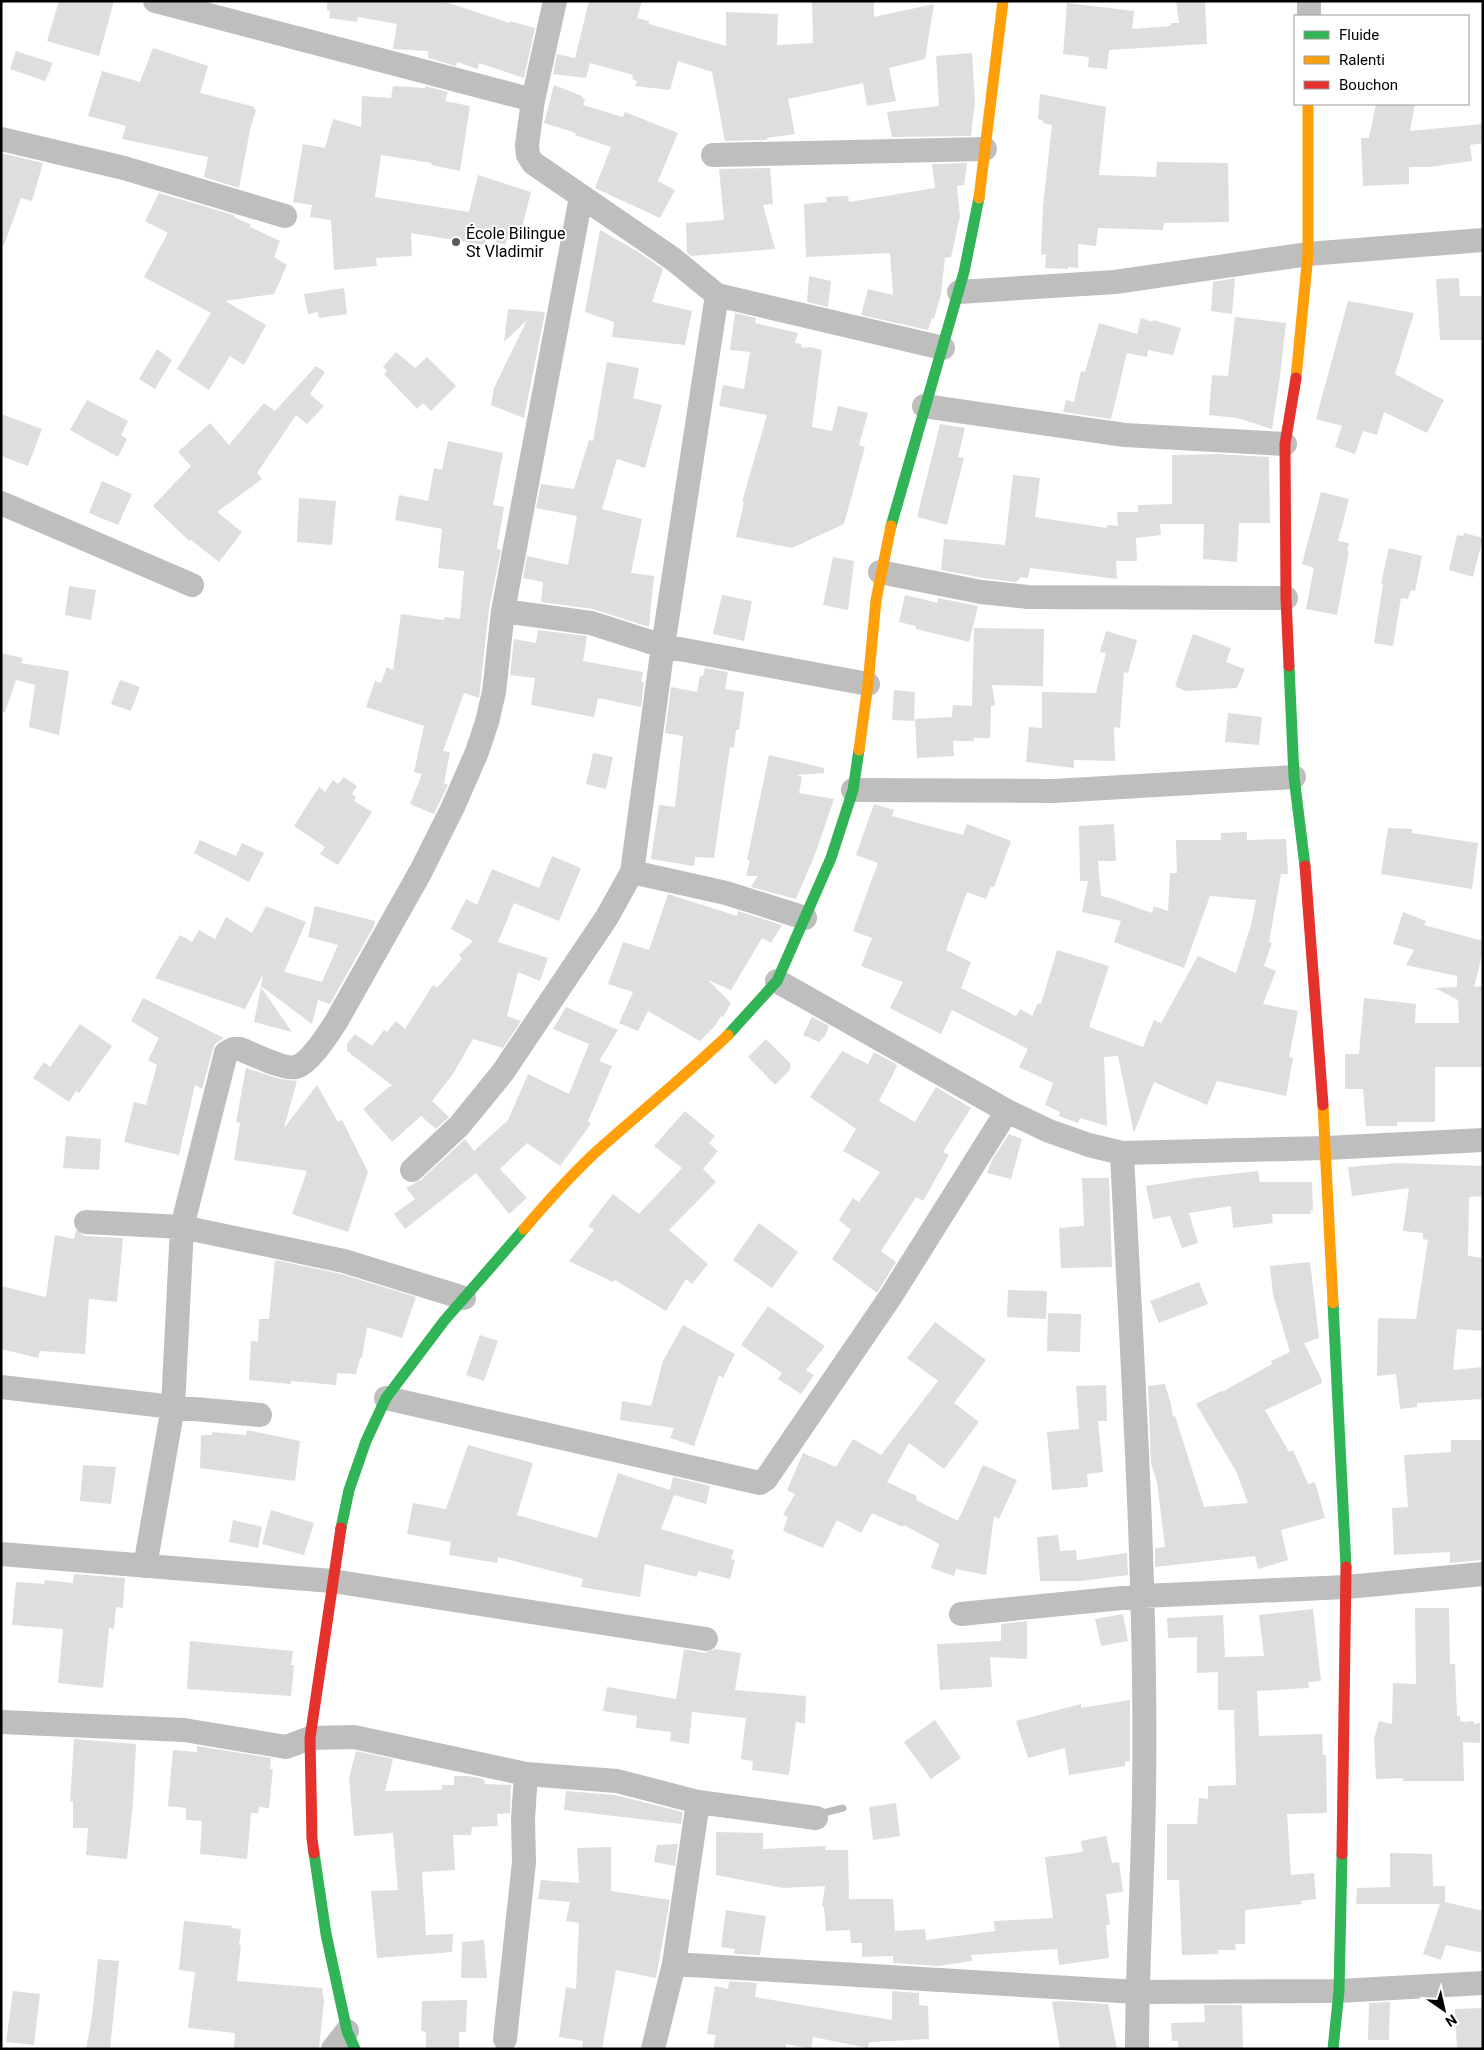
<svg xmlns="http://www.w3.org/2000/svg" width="1484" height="2050" viewBox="0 0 1484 2050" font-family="Roboto,sans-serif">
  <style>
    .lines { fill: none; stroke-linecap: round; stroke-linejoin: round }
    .stream { stroke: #bdbdbd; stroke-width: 7 }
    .building { fill: #dedede }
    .street { stroke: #bebebe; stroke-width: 24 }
    .fast { stroke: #30b455; stroke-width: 11 }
    .slow { stroke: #ff9f0a; stroke-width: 11 }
    .jam { stroke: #e5322d; stroke-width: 11 }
    .poi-dot { fill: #595959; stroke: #fff; stroke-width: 2 }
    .labels { text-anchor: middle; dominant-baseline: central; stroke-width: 4; stroke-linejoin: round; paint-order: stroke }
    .poi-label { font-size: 16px; fill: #000; stroke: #fff; text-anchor: start }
  </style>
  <rect width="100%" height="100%" fill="#fff"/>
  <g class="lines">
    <path class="stream" d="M817,1812L823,1813L843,1808"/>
  </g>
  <path class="building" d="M59,1H114L99,56L47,41Z
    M327,1H442L510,23V21L535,28L524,78L479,63L478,69L457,62L456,66L428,58V51L393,49L397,24L358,17L357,22L329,18L330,11H327Z
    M589,1H642L637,18L649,21V24L726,46V12L778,14L777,45L813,43L812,1H874V17L934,4L925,59L889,68L896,101L867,106L863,83L788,99L795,134L767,138V140L725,141L712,72L678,61L670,90L635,86L637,81L632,79L633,75L590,63L586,78L553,74L557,54L575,58Z
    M1176,1H1205L1207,44L1109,50L1107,69L1088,67L1089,57L1063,54L1067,3L1134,11L1132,29L1171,26V23H1179Z
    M153,48L208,66L200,93L255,107L254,109L256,110L250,130L239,188L204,177L208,157L122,139L126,126L88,116L102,71L140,82Z
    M16,51L53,63L45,81L10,69Z
    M972,53L975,101L971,136L892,137L887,112L939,106L936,56Z
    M554,85L582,96V98L585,99L583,105L623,117L625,112L678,133L658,181L675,190L660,218L595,188L611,147L575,135L576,133L544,123Z
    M393,86L425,88V86L448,92L445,101L470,106L460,171L431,165L432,163L381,155L375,197L469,212L478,175L531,192L522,227L513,225L505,245L486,238L484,245L411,233L412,256L376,258L377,266L334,270L331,220L310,217L312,205L293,202L303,144L325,148L333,119L361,127L362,96L391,98Z
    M1040,94L1106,107L1099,175L1156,177L1157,162L1228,163L1229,222L1164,223L1163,230L1098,228L1096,246L1078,244V268L1068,267V269L1045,268L1046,254L1041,255L1043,206L1052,125L1043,123V120L1038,119Z
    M1376,104H1415L1410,131L1483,124V143L1470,145L1472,161L1429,167H1409V184L1363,186L1361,138H1369Z
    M1,153L43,163L32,201L21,198L4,245H1Z
    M967,163L964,185L957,186L960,216L951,257L945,258L941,294L934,319L932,318L928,330L861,315L868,289L893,295L890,253L806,257L804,204L827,202L826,197L848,196L849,202L935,188L932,164Z
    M770,168L773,204L763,205L775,249L691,256L687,253L686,223L724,220L719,169Z
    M159,193L234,215V217L251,225L250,227L280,241L274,257L287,265L274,294L225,301L266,325L244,365L230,356L209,390L177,369L211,313L144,277L168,233L145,221Z
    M600,230L640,253L663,269L652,302L692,311L685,345L612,337L614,322L585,312Z
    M809,276L831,281L828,307L807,302Z
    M1235,278L1232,314L1211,311L1213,282Z
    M1459,278L1460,296H1483V340H1440L1436,279Z
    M344,288L347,314L319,318L318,312L308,314L304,294Z
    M1348,301L1414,313L1395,374L1444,400L1427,433L1384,412L1377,435L1363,431L1355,454L1335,447L1342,426L1316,419Z
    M508,309L545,312L524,418L491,405L494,388L527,320L504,342Z
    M735,313L756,318L755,323L798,333L795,343L801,344L802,348L810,347L822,350L812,427L832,431L838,406L868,413L859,445L865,447L844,524L792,548L736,537L744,502H742L767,415L719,406L723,385L744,389L750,352L730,350Z
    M1235,317L1286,323L1280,377L1272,429L1237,418L1209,415L1212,375L1228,376Z
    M1141,318L1153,322V320L1181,328L1173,355L1148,350L1147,357L1127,353L1111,419L1063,412L1066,400L1074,402L1081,371L1085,372L1099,323L1137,334Z
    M157,349L172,360L155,389L139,379Z
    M396,352L415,368L427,357L456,386L431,411L423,403L417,409L384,374L387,371L383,367Z
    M607,362L639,368L633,398L662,405L645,468L617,459L602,509L642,519L631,573L654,576L649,627L593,609L541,602L543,582L523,578L527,556L568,565L577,516L536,508L541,484L574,489L589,440L593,441Z
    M316,366L325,372L310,394L324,406L307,424L296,415L257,473L262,479L217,512L242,532L219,562L191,540L189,541L153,506L191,466L178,452L210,423L229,445L264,403L275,411Z
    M87,400L128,421L121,435L127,439L118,457L70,430Z
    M1,414L42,429L28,466L1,456Z
    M940,424L965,428L958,457L964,458L947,525L917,517Z
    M448,441L503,453L493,505L504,507L497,549L501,550L489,609L480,690L479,698L464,693L443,751L450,752L444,783L448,785L434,814L410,804L422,774L414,772L424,726L366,707L375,681L381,683L387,667L393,670L401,614L444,620L445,617L460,619L464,571L438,568L442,529L395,520L399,495L428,501L434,468L442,470Z
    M1217,454L1269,457L1270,523H1239L1237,562L1203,559L1204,524H1160L1161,535L1136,538L1137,561H1116L1117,579L1030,568L1028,578L1021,577L1016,582L983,578L941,570L944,539L1005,545L1013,475L1040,478L1035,517L1107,528V525L1118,526L1117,512H1138V505L1172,504V455Z
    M102,481L132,494L118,525L89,513Z
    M1321,492L1349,499L1338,541L1349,543L1347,551H1349L1337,615L1306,609L1314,568L1302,564Z
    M299,498L336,501L332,545L297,542Z
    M1464,533L1483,538L1473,577L1449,570L1457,535L1463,536Z
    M1389,548L1422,556L1415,591L1411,590L1408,599L1401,598L1393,646L1374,643L1383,584L1381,583Z
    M833,557L854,561L848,610L823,605Z
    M69,586L96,590L91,620L65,615Z
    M722,595L752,601L744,641L713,634Z
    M905,595L938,603V598L978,606L969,642L916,629V626L899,622Z
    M974,628L1044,629L1043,686L992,685L995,705L991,706L990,738H974V741H953L954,756L917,758L915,719L952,717L953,705L972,706Z
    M538,630L587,636L583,661L643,672L641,682H644L641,707L598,698L594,717L531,705L535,678L510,675L514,639L536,643Z
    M1106,631L1137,640L1128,673L1124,672L1120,728L1114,727L1115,761L1074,760V768L1026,762L1029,727L1042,728V692L1096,693L1106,653L1100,652Z
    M1193,634L1231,648L1226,662L1245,669L1237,688L1185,691L1175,686Z
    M1,653L23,658L21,663L69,671L59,735L29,727L35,685L16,680L5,712H1Z
    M705,668L728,672L725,689L744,692L739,730H736L734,748L730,747L714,858L695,857L694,866L651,859L659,805L675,807L683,736L665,733L671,687L697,692L700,676H703Z
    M120,680L140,687L131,711L111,704Z
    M894,690L915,692L914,721L892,720Z
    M1228,713L1262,717L1259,745L1225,742Z
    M593,753L613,757L606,789L586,784Z
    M769,755L824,768V773L797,775L802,777L799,793L834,799L816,852L796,899L751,887L758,876H746L750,860H747Z
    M344,777L357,786L352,794L356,797L354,801L372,812L338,865L320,854L325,847L294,826L319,787L325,792L333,780L338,784Z
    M874,804L894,810L892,816L963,835L967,824L1011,841L994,887L991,886L986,899L967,892L946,950L971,962L961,988L1016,1016L1020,1009L1032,1016L1038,1003L1041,1004L1057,950L1109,966L1089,1027L1143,1047L1154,1020L1161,1023L1198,956L1236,973L1251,925L1256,900L1210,896L1184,968L1114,942L1121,921L1082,912L1088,881H1080L1079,826L1114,824L1116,861H1098L1101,896L1110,898L1152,913L1154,906L1168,911L1170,873H1177L1176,840H1221V833L1247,832V840L1286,839L1288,874H1281L1269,942L1272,943L1264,966L1276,971L1263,1004L1298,1011L1289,1057L1293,1058L1286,1096L1217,1081L1207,1105L1154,1082L1134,1133L1118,1056L1104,1057L1107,1126L1080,1118L1078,1123L1059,1116L1060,1112L1045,1105L1053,1083L1019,1067L1028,1049L952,1010L941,1034L890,1008L903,982L861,966L872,938L853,931L878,863L856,855Z
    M1388,828L1412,829V833L1478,843L1472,889L1381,874Z
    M200,840L236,856L242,843L264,853L249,882L194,853Z
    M552,856L581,868L559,921L514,903L498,942L548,958L540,981L518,972L507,1016L521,1021L503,1048L473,1039L453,1074L432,1101L449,1117L436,1129L421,1116L392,1142L363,1109L390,1086L394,1087L347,1051V1044L355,1034L372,1046L384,1030L387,1032L396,1021L405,1029L433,985L437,988L462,959L459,955L473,941L451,929L466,899L477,905L492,869L539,888Z
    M668,894L737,916L738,911L782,925L771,943L762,938L731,990L708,980L731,1003L723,1017L721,1016L715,1026L700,1041L648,1011L638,1031L619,1023L633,992L608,984L623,942L649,950Z
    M266,906L306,922L284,972L322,982L338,945L308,937L315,906L375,921L374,926L330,1004L318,1000L312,1024L261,986L263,974L245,1009L155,978L180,935L192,942L199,930L215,939L226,917L252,933Z
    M1403,912L1426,921L1424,925L1483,941V951L1474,987L1483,986V1067H1435V1122H1397V1126H1366L1363,1089H1345V1054H1359L1364,998L1416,1004L1415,1023H1459L1458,1000L1435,988L1457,987V976L1406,965L1414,950L1393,944Z
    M261,987L292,1032L254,1022Z
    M143,998L224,1038L215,1044L213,1049L202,1089L195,1085L179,1155L124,1142L134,1102L146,1105L157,1065L148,1060L159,1038L131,1021Z
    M566,1007L618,1030L599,1061L612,1066L588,1121L591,1124L560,1166L527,1143L500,1169L527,1198L509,1214L476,1173L405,1229L394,1214L415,1199L406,1188L421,1180L465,1139L474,1151L508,1120L528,1074L569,1094L589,1044L553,1029Z
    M812,1017L829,1026L825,1036L819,1042L803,1035Z
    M80,1024L112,1046L79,1093L76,1091L69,1102L33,1078L44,1062L50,1067Z
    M766,1039L790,1063V1070L775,1085L748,1057Z
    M842,1051L868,1064L874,1052L896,1064L897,1066L879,1101L915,1122L936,1087L971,1108L943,1152L949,1155L923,1201L916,1197L881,1251L896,1262L877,1293L832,1259L851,1230L839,1220L853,1198L859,1202L880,1172L843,1151L856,1129L810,1097Z
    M246,1068L280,1079L297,1081L284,1128L317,1085L338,1122L342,1120L368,1172L348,1232L292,1214L307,1171L234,1160L240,1123L236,1122Z
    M685,1111L715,1136L709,1143L718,1151L703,1169L716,1182L669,1230L708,1264L692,1284L686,1279L666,1311L615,1280L613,1282L569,1261L594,1230L588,1226L613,1194L639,1214L682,1168L654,1146Z
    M1009,1134L1022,1139L1011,1179L987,1173L992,1160Z
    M66,1136L101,1139L99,1170L63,1168Z
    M1397,1163L1483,1166V1196L1469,1197L1468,1256L1483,1258V1331L1457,1329L1453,1370L1483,1367V1399L1417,1403V1407L1400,1409L1396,1374L1377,1376L1378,1318L1416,1319L1428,1240L1423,1239V1233L1403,1231L1409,1188L1352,1196L1348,1167Z
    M1258,1171L1260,1182H1312L1313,1211H1310L1311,1214H1272L1273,1223L1233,1228L1231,1206L1189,1213L1198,1243L1182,1248L1170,1216L1153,1219L1146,1186L1195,1178Z
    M1082,1178H1109L1112,1267L1061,1268L1059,1228L1084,1226Z
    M759,1223L798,1252L772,1288L733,1260Z
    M76,1230L85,1236L123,1238L117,1302L89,1299L85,1354L40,1351L38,1358L1,1349V1286L46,1297L55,1235L74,1239Z
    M275,1260L341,1274L416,1297L402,1338L367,1327L362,1358H360L356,1374L337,1373L336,1385L291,1381L290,1384L249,1380L251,1341L258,1342L259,1319H269Z
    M1310,1262L1319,1338L1304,1343L1321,1378L1322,1383L1265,1410L1289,1452L1293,1450L1308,1484L1315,1482L1325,1518L1281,1530L1288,1560L1258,1569L1255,1556L1155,1567V1548L1165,1547L1157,1482L1151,1463L1148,1386L1165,1384L1171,1404L1173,1417L1175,1416L1204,1507L1248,1503L1236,1471L1196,1404L1221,1391L1222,1392L1272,1364L1271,1361L1290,1352L1273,1295L1270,1266Z
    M1199,1282L1208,1304L1159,1323L1150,1301Z
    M1008,1290L1047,1291L1046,1319L1007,1317Z
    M768,1306L825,1346L806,1370L814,1375L801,1394L778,1379L782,1373L741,1345Z
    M1048,1313L1081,1314L1080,1352L1047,1351Z
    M935,1322L986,1360L954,1403L979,1422L944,1469L909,1443L887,1482L917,1496L916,1500L958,1521L983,1465L1017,1480L999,1519L994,1516L986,1575L956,1569L954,1576L931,1568L939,1544L904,1525L903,1527L872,1513L861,1533L837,1520L823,1548L783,1531L788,1517L783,1515L795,1494L787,1490L803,1453L836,1467L853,1439L881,1455L938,1381L907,1358Z
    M683,1325L735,1354L723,1378L719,1375L694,1446L670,1438L674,1428L620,1420L622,1401L651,1406L663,1361Z
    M480,1335L498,1341L484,1381L466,1375Z
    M1106,1385L1107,1421H1098L1103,1472L1087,1474L1088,1487L1052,1490L1047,1432L1079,1429L1076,1386Z
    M247,1430L300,1441L295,1481L200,1468L201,1435H212V1432L246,1435Z
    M1451,1440H1483V1560L1450,1563V1552L1394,1555L1392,1508L1408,1507L1404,1455L1451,1452Z
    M468,1445L533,1463L517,1515L597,1538L618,1473L670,1490L673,1477L710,1486L706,1504L674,1495L661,1529L734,1550L731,1559L735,1560L730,1579L698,1571L697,1577L645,1564L640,1597L581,1587L583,1579L498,1557L497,1563L449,1555L451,1542L407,1534L413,1503L446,1509Z
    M83,1465L116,1467L111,1504L80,1501Z
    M271,1510L314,1523L304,1555L262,1544Z
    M233,1520L262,1527L258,1548L229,1542Z
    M1058,1535L1060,1551L1076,1550L1077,1560L1127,1553L1128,1575L1081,1581H1040L1037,1537Z
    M74,1574L125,1578L123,1608L116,1607L114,1629L109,1628L103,1688L58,1683L63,1629L12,1625L16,1582L44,1584L45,1580L73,1583Z
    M1415,1608H1449L1450,1664H1455L1457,1716H1460V1721L1463,1722L1473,1721L1474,1724L1480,1723V1743L1463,1742L1464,1781H1403V1778L1376,1779L1374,1739L1379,1721L1392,1724L1393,1683L1416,1684Z
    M1313,1609L1321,1681L1308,1682L1309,1688L1257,1691L1259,1736L1322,1734L1323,1755H1326L1327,1813L1287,1814L1291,1875L1314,1873L1316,1899L1301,1901L1302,1904L1245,1910V1944H1235L1236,1950H1218V1954L1182,1955L1179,1880H1167V1824H1197L1199,1798L1208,1799V1786L1236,1785L1234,1710H1218V1672L1197,1673V1637L1168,1638L1167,1618L1223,1615L1225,1657L1264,1656L1259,1615Z
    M1123,1614L1128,1641L1101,1646L1095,1619Z
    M1027,1621V1659L990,1657L992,1687L940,1690L937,1644L1001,1641V1624Z
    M190,1641L293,1651L291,1665H294L291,1696L187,1689Z
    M684,1649L704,1653L715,1649L741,1653L735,1690L806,1696L805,1724L796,1722L789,1775L752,1770L753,1761L741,1759L746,1718L692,1712L689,1744L670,1741L671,1732L636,1728L637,1716L603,1711L607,1687L676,1699Z
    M1130,1700V1761L1125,1762V1766L1069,1775L1065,1748L1028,1758L1016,1721L1081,1704V1708Z
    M935,1720L961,1758L931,1779L904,1742Z
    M74,1739L136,1744L133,1803L127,1859L86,1855L88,1828H73V1801L70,1802Z
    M197,1746L271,1758L270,1769H273L269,1808L259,1807L258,1813H251L247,1859L200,1854L202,1821L186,1820V1808L168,1806L173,1750L197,1752Z
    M356,1751L393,1759L385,1791L442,1790V1785H454V1776H468L484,1779L485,1784L511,1785L510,1813L497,1814L498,1826L472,1827L471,1835H453L455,1870L422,1872L426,1935L453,1934L452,1952L377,1958L371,1891L398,1890L393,1833L354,1836L349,1778Z
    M566,1791L615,1795L683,1812L681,1824L564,1810Z
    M896,1803L900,1836L873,1840L869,1807Z
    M716,1832L763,1833V1849L826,1846L825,1850H848L849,1899H893L895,1931L925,1929L926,1940L995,1931L994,1921L1053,1918L1045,1857L1083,1852L1081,1841L1106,1836L1112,1863L1119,1862L1123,1892L1106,1894L1110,1925H1106L1109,1958L1059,1965L1057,1949L971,1955L972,1961L938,1966L893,1963V1956L862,1957V1943H851L850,1930L826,1931L824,1907H822L825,1886L783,1888L716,1875Z
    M678,1844L675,1866L654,1862L657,1845Z
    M611,1847V1891L670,1900L656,1978L616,1970L602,2049H582L583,2041L559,2037L566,1987L576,1989L579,1923L566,1921L570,1902L538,1899L541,1880L579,1883L577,1848Z
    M1390,1853L1432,1854L1433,1886H1445V1902L1483,1911V1953L1446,1945L1441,1960L1423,1954L1440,1904H1356L1357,1888L1390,1887Z
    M726,1910L766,1916L760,1955L734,1954L735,1949L721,1947Z
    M184,1921L232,1926L231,1928L241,1929L239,1945H241L237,1981L322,1988L324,2001L319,2049H234L235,2033L188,2028L195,1972L179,1970Z
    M484,1940L487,1978H461L462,1942Z
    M98,1959L119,1961L110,2049H86L92,2017Z
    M729,1981L757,1983L755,1997L892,2020V1991L919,1993V2005L928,2006L929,2039L869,2042L868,2048L813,2037L811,2049L786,2044V2049H713L716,2035L707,2034L715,1986L728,1989Z
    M13,1991L40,1994L34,2045L6,2042Z
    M467,2000L466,2032H459V2049H426V2032L421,2031L422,2001Z
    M1057,2001L1108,2004L1117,2049H1060L1052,2002Z
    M1390,2002L1389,2040H1368L1369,2003Z
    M1204,2005H1242L1243,2049H1178V2041H1172L1171,2023L1205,2022Z
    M1483,2008V2049H1457L1455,2009Z"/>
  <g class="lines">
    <path class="street" d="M155,1L533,100
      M555,1L533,100L527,145L528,155L533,163L673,259L717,295L943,348
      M1309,16V1
      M1,139L124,168L285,216
      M713,155L985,149
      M959,292L1115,282L1308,254L1483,240
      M924,406L1125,435L1285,444
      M1,503L192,585
      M880,572L981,592L1028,597L1286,598
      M503,611L591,623L663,646L868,684
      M853,790L1054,791L1294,777
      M632,872L726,893L805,918
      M777,981L1007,1111L1049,1131L1089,1145L1122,1153L1326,1148L1483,1140
      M1122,1153C1132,1365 1147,1579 1144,1792C1143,1878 1137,1963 1137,2049
      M412,1170L459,1126L503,1072L607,917L632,872L663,646L717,295
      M86,1222L182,1227L344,1261L464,1298
      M1,1387L173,1407L260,1415
      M386,1398L760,1483L766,1479L891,1296L1007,1111
      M1,1554L332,1581L706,1639
      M145,1566L173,1407L182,1227L226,1053L233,1049H240C253,1054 284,1070 296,1067C310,1063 328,1034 336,1022L421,871L453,807L477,752L487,722L494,692L503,611L581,197
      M961,1614L1142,1596L1347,1587L1483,1574
      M1,1722L184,1730L286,1747L310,1738L354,1737L526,1774L617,1781L698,1802L816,1818
      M674,1964L1137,1992L1339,1991L1483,1983
      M505,2039L524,1862L523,1819L526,1774
      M333,2049L347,2031
      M653,2049L674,1964L698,1802"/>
    <path class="fast" d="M891,526L964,272L979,198
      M1289,666L1294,777L1305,866
      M728,1035L777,981L831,858L853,790L859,750
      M1333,1303L1346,1567
      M341,1528L349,1490L366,1441L386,1398L444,1321L524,1229
      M314,1853L326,1934L347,2031L355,2049
      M1333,2049L1339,1991L1342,1854"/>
    <path class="slow" d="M979,198L1003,1
      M1296,378L1308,254V104
      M859,750L868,684L876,600L891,526
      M1323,1105L1333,1303
      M524,1229C547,1202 571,1175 597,1151C641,1112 686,1075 728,1035"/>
    <path class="jam" d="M1289,666L1286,598L1285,444L1296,378
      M1305,866L1323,1105
      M314,1853L312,1839L310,1738L341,1528
      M1342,1854L1346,1567"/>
  </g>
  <circle class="poi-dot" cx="456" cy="242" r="5"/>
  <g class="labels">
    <g class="poi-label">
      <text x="466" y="233">École Bilingue<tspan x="466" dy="18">St Vladimir</tspan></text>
    </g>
  </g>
  <rect width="1484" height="2050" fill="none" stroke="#000000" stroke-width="5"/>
  <rect x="1294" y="15" width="175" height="90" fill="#ffffff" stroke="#999999"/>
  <rect x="1304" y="31" width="25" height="8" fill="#30b455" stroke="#999999"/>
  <text x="1339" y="40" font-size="15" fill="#000000">Fluide</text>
  <rect x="1304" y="56" width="25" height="8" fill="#ff9f0a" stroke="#999999"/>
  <text x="1339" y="65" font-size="15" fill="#000000">Ralenti</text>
  <rect x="1304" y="81" width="25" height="8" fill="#e5322d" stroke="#999999"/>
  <text x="1339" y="90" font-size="15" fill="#000000">Bouchon</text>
  <g transform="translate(1444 2010) rotate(146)" stroke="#ffffff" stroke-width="4" paint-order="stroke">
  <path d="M0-4L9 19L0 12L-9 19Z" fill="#000000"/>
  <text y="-8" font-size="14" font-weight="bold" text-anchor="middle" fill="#000000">N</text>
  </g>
</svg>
